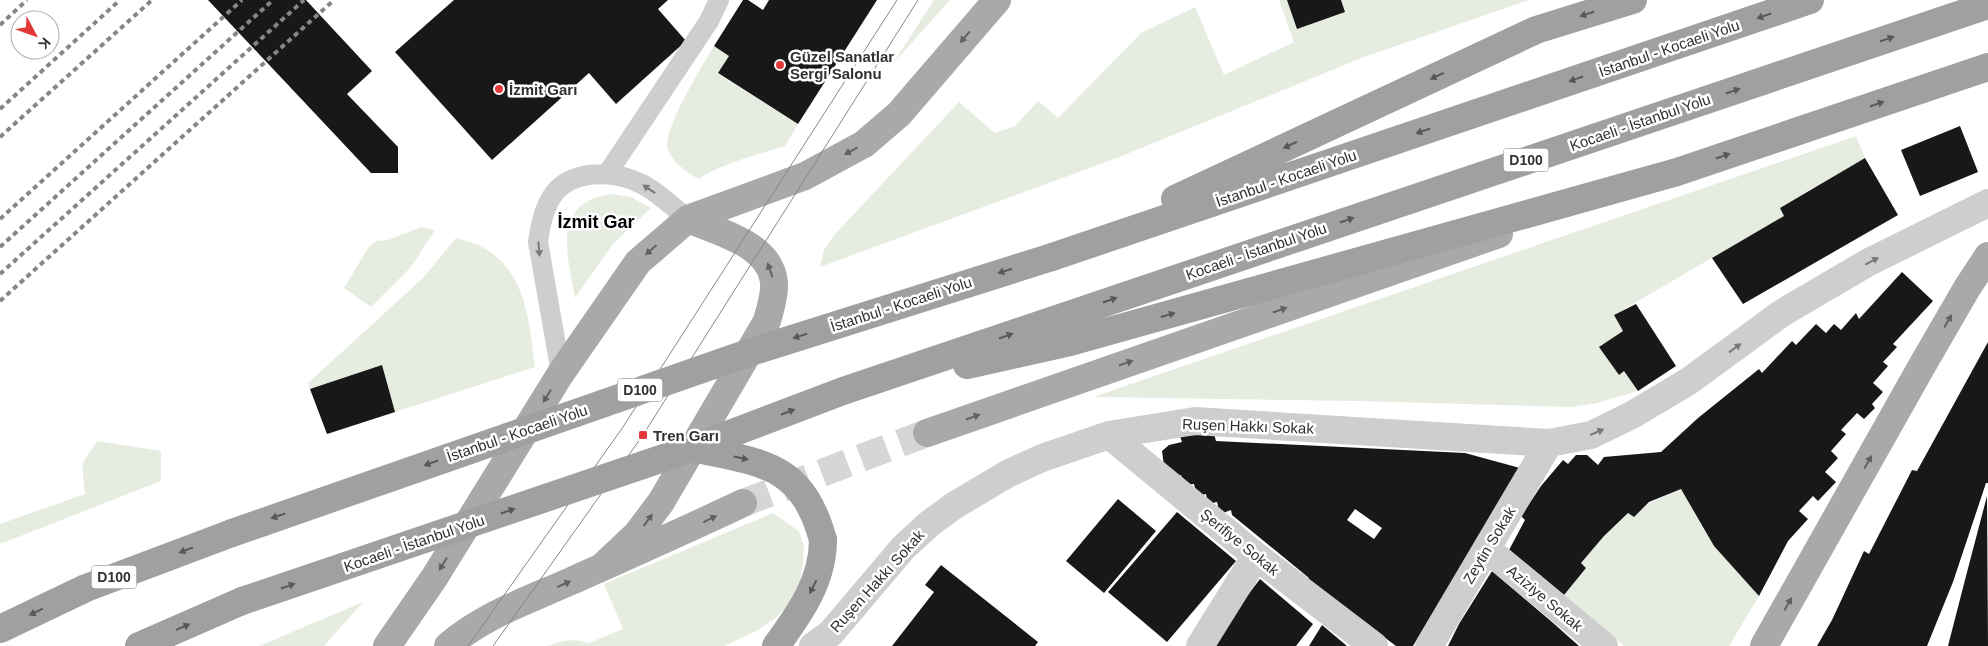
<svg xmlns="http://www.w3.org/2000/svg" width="1988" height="646" viewBox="0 0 1988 646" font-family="Arial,sans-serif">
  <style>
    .green { fill: #e6ede0 }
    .building { fill: #181818; fill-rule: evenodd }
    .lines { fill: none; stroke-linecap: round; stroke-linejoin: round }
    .primary-tunnel { stroke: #d6d6d6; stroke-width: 28; stroke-dasharray: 28 14; stroke-linecap: butt }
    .service { stroke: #cecece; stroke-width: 20 }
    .minor { stroke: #cecece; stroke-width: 28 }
    .primary { stroke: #a9a9a9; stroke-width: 28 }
    .trunk { stroke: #a0a0a0; stroke-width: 28 }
    .tram { stroke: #868686; stroke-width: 1 }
    .rail { stroke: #868686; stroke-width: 4; stroke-dasharray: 5 4; stroke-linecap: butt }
    .trunk-bridge { stroke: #a0a0a0; stroke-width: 28 }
    .oneway { fill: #585858 }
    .oneway2 { fill: #616161 }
    .oneway3 { fill: #787878 }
    .poi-dot { fill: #e33938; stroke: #fff; stroke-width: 2 }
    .labels { text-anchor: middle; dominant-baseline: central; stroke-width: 5; stroke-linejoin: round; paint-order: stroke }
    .shield { fill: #fff; stroke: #6f6f6f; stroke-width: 1 }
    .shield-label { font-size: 14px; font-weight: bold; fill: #313131 }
    .street-label { font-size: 15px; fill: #313131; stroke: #fff }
    .poi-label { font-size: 15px; font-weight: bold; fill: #313131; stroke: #fff; text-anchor: start }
    .quarter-label { font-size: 18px; font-weight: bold; fill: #000; stroke: #fff }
  </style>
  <rect width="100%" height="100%" fill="#fff"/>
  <path class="green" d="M934,0H950L892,65Z
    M1279,0H1529L1364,57L1117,158L820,267L824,250L836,233L959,102L995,133L1015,126L1038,101L1058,118L1141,33L1195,7L1224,75L1294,42Z
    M714,46L729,56L718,74L798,124L785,146C755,155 725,163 698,179C686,171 674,164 668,150C661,131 703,65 714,46Z
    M1856,136L1865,158L1780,208L1784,216L1614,315L1623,331L1600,347L1619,375L1624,371L1638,391L1597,403L1571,407L1356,401L1093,397Z
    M613,194L631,197L651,208L613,244L575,298C567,254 551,201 613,194Z
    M421,227L435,230L411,267L371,307L344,288L368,248L376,241L388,240Z
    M456,238C524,253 528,310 535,367L327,434L308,383L423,278Z
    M97,441L161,451V481L0,544V524L85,494L82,464Z
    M1681,489L1759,596L1729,646H1624L1564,595L1586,568L1581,563L1604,536L1628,513Z
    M773,513L799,531L804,546L803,565L799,586L788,605L776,618L758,630L724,646H547C563,640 573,638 589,643L623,629L604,584Z
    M363,602L324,646H259Z"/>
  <path class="building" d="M208,0H306L372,71L347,94L398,147V173H371Z
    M454,0H668L658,9L686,41L616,104L589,73L492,160L395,52Z
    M743,0H748L763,10L769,0H877L798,124L718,73L729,56L714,46Z
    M1287,0H1341L1345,12L1297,29Z
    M1960,126L1978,172L1920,196L1901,150Z
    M1865,158L1898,215L1743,304L1712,258L1784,216L1780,208Z
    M1902,272L1933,301L1893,344L1897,347L1883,362L1888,366L1873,383L1883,392L1872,404L1875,408L1864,419L1857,413L1841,430L1846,434L1831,451L1838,458L1825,472L1836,482L1818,501L1813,496L1799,511L1808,519L1788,541L1759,596L1714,546L1681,489L1649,502L1634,517L1628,513L1604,536L1581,563L1586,568L1564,595L1509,550L1525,520L1521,516L1541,486L1563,460L1568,464L1576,455H1587L1598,465L1604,457L1661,452L1698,418L1759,369L1762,373L1792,341L1796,345L1816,324L1826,333L1834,324L1841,330L1856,313L1859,319Z
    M1636,304L1676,366L1638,391L1624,371L1619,375L1599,347L1623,331L1614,315Z
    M1988,342V483H1986L1953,582L1927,646H1817L1832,620L1864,551L1869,554L1912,470L1917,471Z
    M382,365L395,412L327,434L310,389Z
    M1214,434L1216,441L1465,453L1520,468L1413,646H1396L1307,579L1309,578L1232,515L1231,510L1220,514L1217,502L1208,504L1206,494L1197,496L1194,484L1184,485L1181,475L1171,478L1164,466L1162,451L1169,445L1182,442L1180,436ZM1355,509L1382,528L1374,539L1347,520Z
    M1987,496L1988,646H1948L1966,576Z
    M1118,499L1156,531L1104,593L1066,561Z
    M1177,512L1236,561L1167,642L1108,592Z
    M941,565L1038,642L1035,646H892L934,592L925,585Z
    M1492,571L1552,622L1579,646H1448L1459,624Z
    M1260,579L1313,624L1296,646H1209Z
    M1322,625L1347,646H1309Z"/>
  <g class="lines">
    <path class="primary-tunnel" d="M743,503L927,433"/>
    <path class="service" d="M607,174L709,21L719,0
      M561,373L538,242C540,227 543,211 551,198C569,168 615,170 642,184C659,193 673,207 688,219"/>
    <path class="minor" d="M1109,435L1256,556L1374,646
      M1487,549L1604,646
      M813,646L831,633L903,548L929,524L955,505L1009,473L1042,458L1109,435L1195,421L1549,443L1591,435L1632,415L1689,381L1782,313L1869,262L1988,203
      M1200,646L1256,556
      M1429,646L1549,443"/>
    <path class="primary" d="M927,433L1499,234
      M602,567L637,534L661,502L767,321C770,309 775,296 774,283C771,244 718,232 688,219
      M387,646L434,578L561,373L638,262L688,219L805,176L864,144L899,114L997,0
      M448,646C482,616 528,600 569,582C627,556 686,530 743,503
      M1764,646L1923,364L1967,288L1988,256"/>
    <path class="trunk" d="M1175,199L1536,30L1633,0
      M1052,257L1810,0
      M967,365L1070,342L1677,172L1988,67
      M693,448L843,391L1988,5
      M0,629L86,588L232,533
      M139,646L242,601
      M776,646C800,613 823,581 823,540"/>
    <path class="tram" d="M468,646L623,427L897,0
      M493,646L643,435L918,0"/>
    <path class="rail" d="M0,25L27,0
      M0,109L120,0
      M0,137L152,0
      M0,219L242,0
      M0,247L273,0
      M0,274L304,0
      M0,301L334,0"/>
    <path class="trunk-bridge" d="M232,533L751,352L1052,257
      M242,601L693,448C762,463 802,463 823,540"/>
  </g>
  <defs><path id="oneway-solid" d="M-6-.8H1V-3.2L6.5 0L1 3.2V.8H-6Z" transform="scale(1.25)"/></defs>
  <g class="oneway">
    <use href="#oneway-solid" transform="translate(1587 14) rotate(163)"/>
    <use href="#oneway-solid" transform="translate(1764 16) rotate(161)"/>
    <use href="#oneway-solid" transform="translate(1887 39) rotate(-19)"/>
    <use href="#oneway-solid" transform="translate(1437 76) rotate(155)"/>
    <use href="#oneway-solid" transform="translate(1576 79) rotate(161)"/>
    <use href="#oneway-solid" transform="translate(1733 91) rotate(-19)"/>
    <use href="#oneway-solid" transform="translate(1877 104) rotate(-19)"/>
    <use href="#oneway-solid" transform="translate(1423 131) rotate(161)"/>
    <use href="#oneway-solid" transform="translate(1290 145) rotate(155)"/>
    <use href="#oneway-solid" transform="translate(1723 156) rotate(-19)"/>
    <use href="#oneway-solid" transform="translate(1347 220) rotate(-19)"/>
    <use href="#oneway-solid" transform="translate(1005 271) rotate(162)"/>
    <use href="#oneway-solid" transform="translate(1110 300) rotate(-19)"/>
    <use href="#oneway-solid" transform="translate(1168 315) rotate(-16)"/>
    <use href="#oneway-solid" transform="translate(800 336) rotate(162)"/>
    <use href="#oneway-solid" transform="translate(1006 336) rotate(-19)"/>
    <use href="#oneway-solid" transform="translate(788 412) rotate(-21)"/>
    <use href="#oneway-solid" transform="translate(741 458) rotate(12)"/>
    <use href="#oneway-solid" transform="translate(431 463) rotate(161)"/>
    <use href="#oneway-solid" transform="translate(508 511) rotate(-19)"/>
    <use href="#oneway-solid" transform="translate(278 516) rotate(161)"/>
    <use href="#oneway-solid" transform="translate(186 550) rotate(159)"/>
    <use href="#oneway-solid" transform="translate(288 586) rotate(-19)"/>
    <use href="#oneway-solid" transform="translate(813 587) rotate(117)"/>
    <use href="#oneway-solid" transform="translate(36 612) rotate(154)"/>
    <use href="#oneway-solid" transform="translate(183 627) rotate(-23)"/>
  </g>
  <g class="oneway2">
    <use href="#oneway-solid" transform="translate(965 37) rotate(131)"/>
    <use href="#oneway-solid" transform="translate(851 151) rotate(151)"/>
    <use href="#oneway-solid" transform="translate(651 250) rotate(138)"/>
    <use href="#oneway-solid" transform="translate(770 270) rotate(-110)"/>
    <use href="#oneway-solid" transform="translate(1280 310) rotate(-19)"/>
    <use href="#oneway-solid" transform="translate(1948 321) rotate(-60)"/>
    <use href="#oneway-solid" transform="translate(1126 363) rotate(-19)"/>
    <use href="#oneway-solid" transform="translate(547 396) rotate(122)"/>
    <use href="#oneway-solid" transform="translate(973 417) rotate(-19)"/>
    <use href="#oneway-solid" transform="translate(1868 462) rotate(-61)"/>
    <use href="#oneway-solid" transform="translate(710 519) rotate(-26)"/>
    <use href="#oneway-solid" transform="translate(648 520) rotate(-54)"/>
    <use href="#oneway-solid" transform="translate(443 564) rotate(122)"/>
    <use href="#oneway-solid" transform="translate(564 584) rotate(-24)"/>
    <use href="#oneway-solid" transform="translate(1788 604) rotate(-61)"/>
  </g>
  <g class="oneway3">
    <use href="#oneway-solid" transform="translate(649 189) rotate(-146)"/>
    <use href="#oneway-solid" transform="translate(539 249) rotate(85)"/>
    <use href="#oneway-solid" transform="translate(1872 261) rotate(-28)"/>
    <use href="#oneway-solid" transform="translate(1735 348) rotate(-36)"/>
    <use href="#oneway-solid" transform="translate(1597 432) rotate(-24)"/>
  </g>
  <g class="poi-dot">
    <circle cx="780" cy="65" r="5"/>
    <circle cx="499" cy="89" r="5"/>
    <rect x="638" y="430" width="10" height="10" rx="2.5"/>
  </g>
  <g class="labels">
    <g class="shield">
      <rect x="1503.5" y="148.5" width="45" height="23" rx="4"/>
      <rect x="617.5" y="378.5" width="45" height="23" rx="4"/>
      <rect x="91.5" y="565.5" width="45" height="23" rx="4"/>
    </g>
    <g class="shield-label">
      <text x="1526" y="160">D100</text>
      <text x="640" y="390">D100</text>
      <text x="114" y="577">D100</text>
    </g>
    <g class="street-label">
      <text transform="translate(1669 48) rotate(-19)">İstanbul - Kocaeli Yolu</text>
      <text transform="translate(1640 122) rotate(-19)">Kocaeli - İstanbul Yolu</text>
      <text transform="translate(1286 178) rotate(-19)">İstanbul - Kocaeli Yolu</text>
      <text transform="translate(1256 251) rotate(-19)">Kocaeli - İstanbul Yolu</text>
      <text transform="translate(901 304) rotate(-18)">İstanbul - Kocaeli Yolu</text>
      <text transform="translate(1248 426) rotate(2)">Ruşen Hakkı Sokak</text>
      <text transform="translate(517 433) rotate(-19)">İstanbul - Kocaeli Yolu</text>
      <text transform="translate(1240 542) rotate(39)">Şerifiye Sokak</text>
      <text transform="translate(414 543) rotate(-19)">Kocaeli - İstanbul Yolu</text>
      <text transform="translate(1489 545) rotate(-59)">Zeytin Sokak</text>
      <text transform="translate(877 581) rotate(-48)">Ruşen Hakkı Sokak</text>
      <text transform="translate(1545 598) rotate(40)">Aziziye Sokak</text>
    </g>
    <g class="poi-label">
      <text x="790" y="56">Güzel Sanatlar<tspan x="790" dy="17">Sergi Salonu</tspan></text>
      <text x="509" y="89">İzmit Garı</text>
      <text x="653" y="435">Tren Garı</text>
    </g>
    <g class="quarter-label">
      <text x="596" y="222">İzmit Gar</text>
    </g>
  </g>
  <g transform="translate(35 35) rotate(131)"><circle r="24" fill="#ffffff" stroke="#adadad"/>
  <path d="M0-4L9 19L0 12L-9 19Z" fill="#e33938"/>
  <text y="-8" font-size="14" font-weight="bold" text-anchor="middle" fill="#313131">K</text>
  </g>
</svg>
